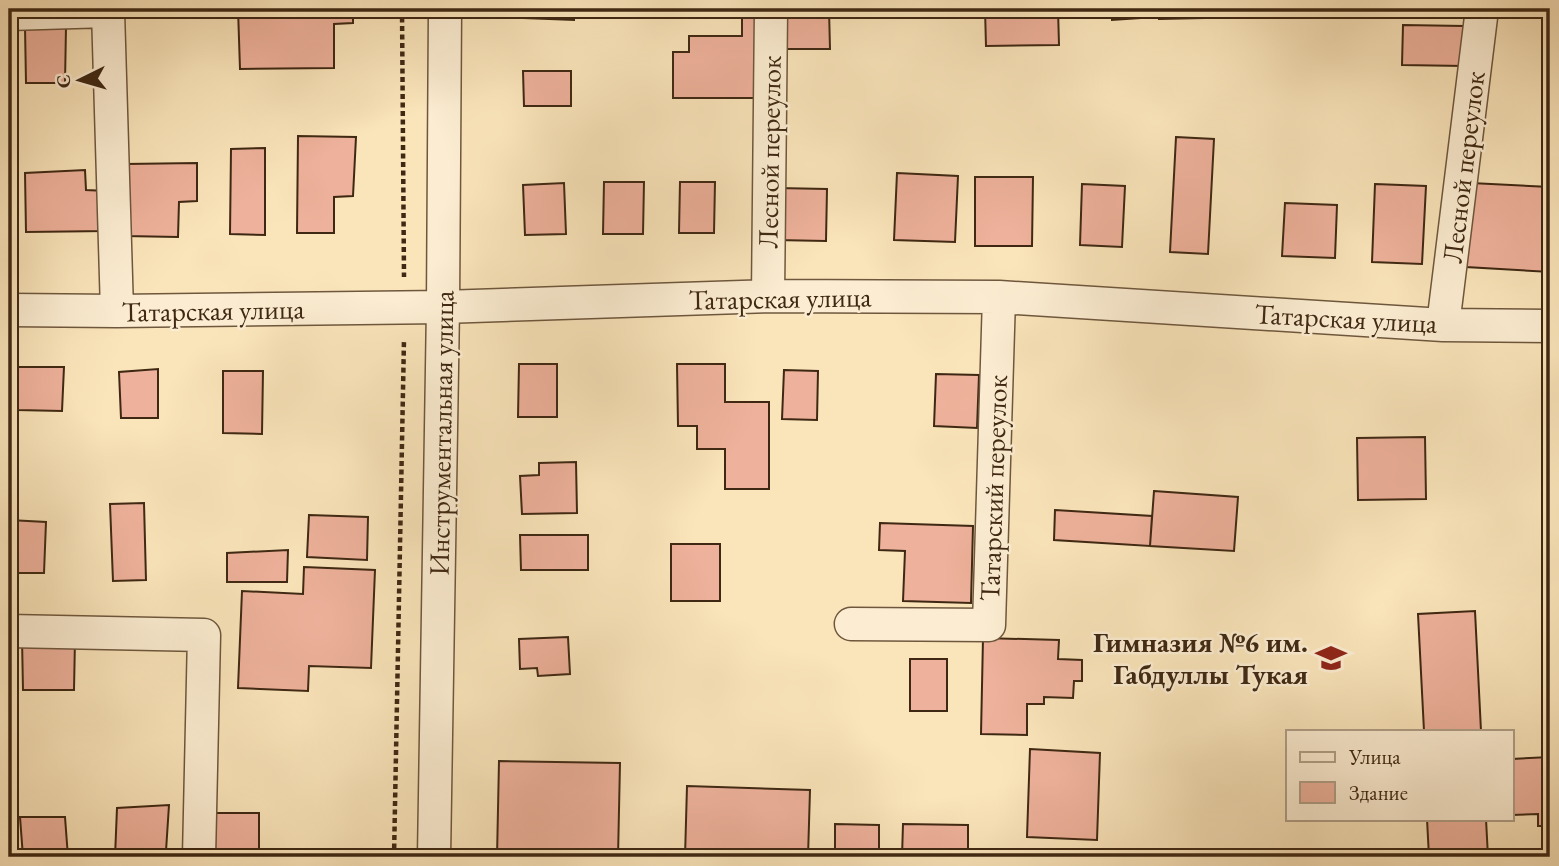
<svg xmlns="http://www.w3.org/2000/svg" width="1559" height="866" viewBox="0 0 1559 866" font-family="'EB Garamond',serif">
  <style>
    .building { fill: #eeb19b; stroke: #3f2813; stroke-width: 2 }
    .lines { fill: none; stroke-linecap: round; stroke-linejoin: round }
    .minor-casing { stroke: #6e573d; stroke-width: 35 }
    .path { stroke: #3f2813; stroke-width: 4.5; stroke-dasharray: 5 3.5; stroke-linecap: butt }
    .minor { stroke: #fcedd2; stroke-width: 32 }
    .labels { text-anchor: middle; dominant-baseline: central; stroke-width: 5; stroke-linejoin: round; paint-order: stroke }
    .street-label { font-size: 28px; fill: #3f2813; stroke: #fcedd2 }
    .poi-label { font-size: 28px; font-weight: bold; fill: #3f2813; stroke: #fcedd2; text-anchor: end }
  </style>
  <rect width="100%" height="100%" fill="#fae4ba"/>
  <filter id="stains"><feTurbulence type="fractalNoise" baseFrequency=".00286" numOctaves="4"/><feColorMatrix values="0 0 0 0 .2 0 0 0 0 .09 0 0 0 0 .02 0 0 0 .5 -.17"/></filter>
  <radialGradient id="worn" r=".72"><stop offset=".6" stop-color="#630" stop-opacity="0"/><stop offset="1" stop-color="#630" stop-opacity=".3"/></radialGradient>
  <path class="building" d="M126,9H196V15L126,17Z
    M238,9H353V23L334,24V68L240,69Z
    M524,9H574V20L524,18Z
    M785,9H829L830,49H785Z
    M985,9H1058L1059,45L986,46Z
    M1112,9H1140V18L1112,20Z
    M1158,9H1204V18L1159,19Z
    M1318,9H1353V12L1318,13Z
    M742,14H764V98H673V52H689V36H742Z
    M1403,25L1464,26V66L1402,65Z
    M25,27H66L65,83H26Z
    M523,71H571V106H524Z
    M298,136L356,137L353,196L334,197V233H297Z
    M1176,137L1214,139L1208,254L1170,252Z
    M265,148V235L230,234L231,149Z
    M197,163V201L179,202L178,237L125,236V164Z
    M85,170L86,190L107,191V231L26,232L25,173Z
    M897,173L958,176L955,242L894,240Z
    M975,177H1033L1032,246H975Z
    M604,182H644L643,234H603Z
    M680,182H715L714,233H679Z
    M564,183L566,234L525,235L523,185Z
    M1471,183L1550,187V272L1466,267Z
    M1082,184L1125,186L1122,247L1080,245Z
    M1375,184L1426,186L1422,264L1372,262Z
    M777,188L827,189L826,241L776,240Z
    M1285,203L1337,205L1335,258L1282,256Z
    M519,364H557V417H518Z
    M677,364H725V402H769V489H725V449H697V426H678Z
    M17,367H64L62,411L17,410Z
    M158,369V418H121L119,372Z
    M784,370L818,371L817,420L782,419Z
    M223,371H263L262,434L223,433Z
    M936,374L979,375L977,428L934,426Z
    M1425,437L1426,499L1358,500L1357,438Z
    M576,462L577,513L522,514L520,476L539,475V463Z
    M1154,491L1238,497L1234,551L1150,546Z
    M144,503L146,580L113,581L110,504Z
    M1055,510L1152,516L1150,546L1054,540Z
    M309,515L368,517L367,560L307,557Z
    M9,520L46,522L44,573H9Z
    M880,523L973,526L971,603L903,601L905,551L879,550Z
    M520,535H588V570H521Z
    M671,544H720V601H671Z
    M288,550L287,582H227V553Z
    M304,567L375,570L371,668L309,666L308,691L238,688L242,591L303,594Z
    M1545,609H1550V638H1547Z
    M1475,611L1481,731H1424L1418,614Z
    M568,637L570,674L538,676L537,668L520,669L519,639Z
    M22,638L75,639L74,690H23Z
    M983,638L1059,640L1058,659L1082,660V681H1074L1073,698L1044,697V704H1027V735L981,734Z
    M910,659H947V711H910Z
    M1030,749L1100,753L1097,840L1027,837Z
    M1550,757V826H1538V814L1512,815V759Z
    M499,761L620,763L618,857H497Z
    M687,786L810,790L808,857H685Z
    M169,805L166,851H150V857H115L117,808Z
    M210,813H259V857H209Z
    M20,817H65L68,857H23Z
    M1427,819H1486L1488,857H1429Z
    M835,824L879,825V857H835Z
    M903,824L968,825V857H902Z"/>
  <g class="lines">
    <g class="minor-casing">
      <path id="minor" d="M9,14L108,11L117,311
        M768,296L771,9
        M9,310L117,311L443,307L768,296L999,297L1443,325L1550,326
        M1443,325L1482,9
        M851,624L989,625L999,297
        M9,631L204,635L199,857
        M434,857L443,307L445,9"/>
    </g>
    <path class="path" d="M402,9L404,277
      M394,857L404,339"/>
    <use href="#minor" class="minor"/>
  </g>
  <defs>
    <g id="school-bare" transform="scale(2.415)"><path d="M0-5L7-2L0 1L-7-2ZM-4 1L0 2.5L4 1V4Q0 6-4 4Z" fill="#8f2418" stroke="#fcedd2" stroke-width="2.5" paint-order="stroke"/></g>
  </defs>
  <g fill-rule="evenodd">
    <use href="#school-bare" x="1331" y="658"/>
  </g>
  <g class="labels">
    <g class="street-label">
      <text transform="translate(769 152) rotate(-89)">Лесной переулок</text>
      <text transform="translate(1463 167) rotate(-83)">Лесной переулок</text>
      <text transform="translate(780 298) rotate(-1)">Татарская улица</text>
      <text transform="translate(213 310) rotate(-1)">Татарская улица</text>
      <text transform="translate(1346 318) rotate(3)">Татарская улица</text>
      <text transform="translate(441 433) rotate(-89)">Инструментальная улица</text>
      <text transform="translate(993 488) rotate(-88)">Татарский переулок</text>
    </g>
    <g class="poi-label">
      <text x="1308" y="642">Гимназия №6 им.<tspan x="1308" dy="32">Габдуллы Тукая</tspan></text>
    </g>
  </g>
  <rect width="1559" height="866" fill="none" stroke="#fae4ba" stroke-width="35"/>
  <rect x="10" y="10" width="1538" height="845" fill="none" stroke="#3f2813" stroke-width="3.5"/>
  <rect x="18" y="18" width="1524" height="831" fill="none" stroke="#3f2813" stroke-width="2"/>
  <rect x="1286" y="730" width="228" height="91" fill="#fcedd2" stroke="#b09e86" stroke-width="2"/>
  <rect x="1300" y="752" width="35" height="10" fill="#fcedd2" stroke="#b09e86" stroke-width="2"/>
  <text x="1349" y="764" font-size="21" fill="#3f2813">Улица</text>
  <rect x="1300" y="782" width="35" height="21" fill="#eeb19b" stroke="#b09e86" stroke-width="2"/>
  <text x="1349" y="800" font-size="21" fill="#3f2813">Здание</text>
  <g transform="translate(80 80) rotate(265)" stroke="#fcedd2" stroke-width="5" paint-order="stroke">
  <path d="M0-5L12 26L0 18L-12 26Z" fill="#3f2813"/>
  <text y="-10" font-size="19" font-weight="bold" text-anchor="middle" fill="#3f2813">С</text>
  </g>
  <rect width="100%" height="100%" filter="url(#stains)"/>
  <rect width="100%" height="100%" fill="url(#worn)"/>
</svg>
